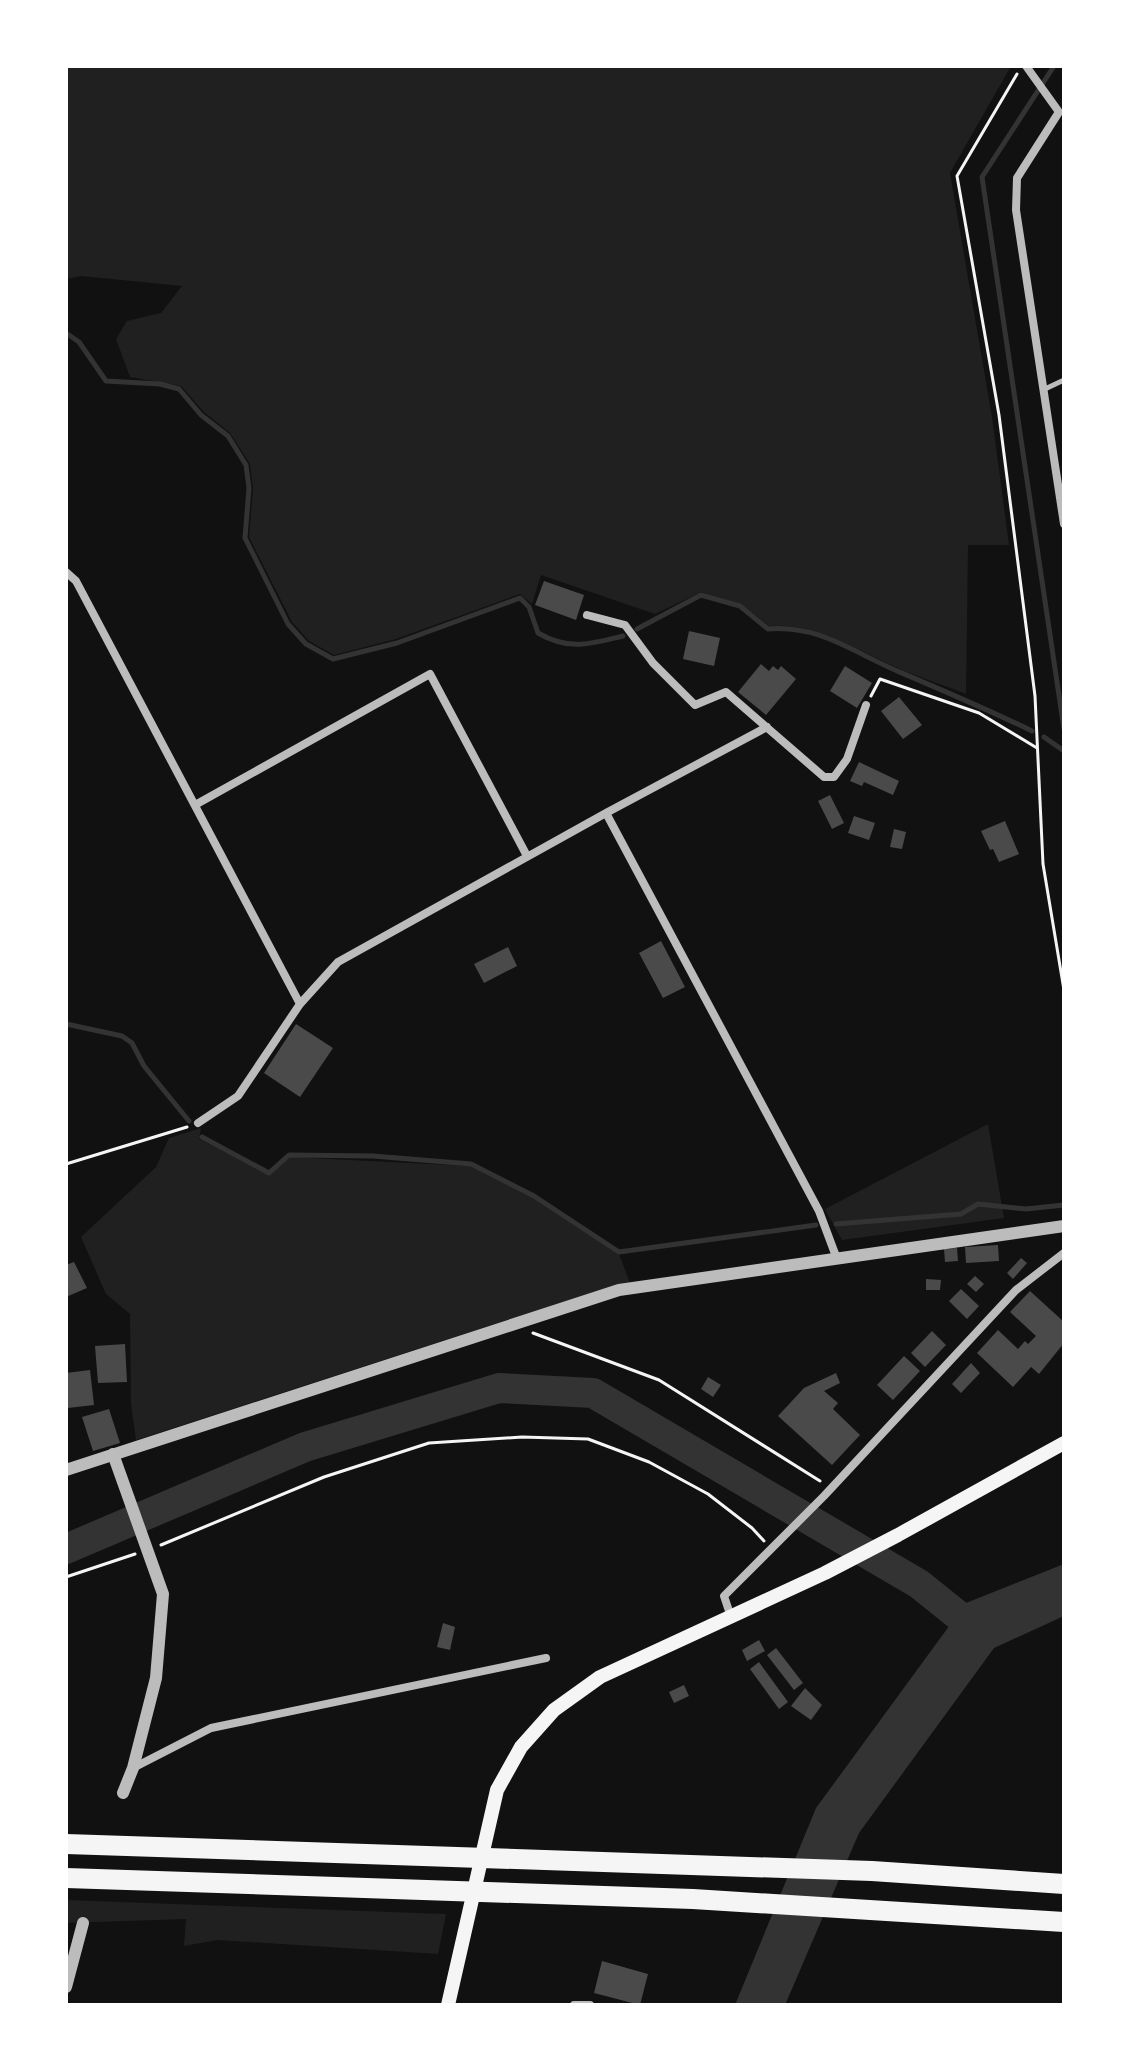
<svg xmlns="http://www.w3.org/2000/svg" width="1130" height="2071" viewBox="0 0 1130 2071" font-family="Quicksand,sans-serif">
  <style>
    .green { fill: #202020 }
    .water { fill: #333 }
    .lines { fill: none; stroke-linecap: round; stroke-linejoin: round }
    .stream { stroke: #333; stroke-width: 5 }
    .river { stroke: #333; stroke-width: 30 }
    .building { fill: #4a4a4a }
    .path { stroke: #f5f5f5; stroke-width: 3 }
    .service { stroke: #bcbcbc; stroke-width: 5 }
    .minor { stroke: #bcbcbc; stroke-width: 8 }
    .tertiary { stroke: #bcbcbc; stroke-width: 12 }
    .secondary { stroke: #f5f5f5; stroke-width: 14 }
    .motorway { stroke: #f5f5f5; stroke-width: 20 }
  </style>
  <rect width="100%" height="100%" fill="#111"/>
  <path class="green" d="M66,66H1011L950,173L992,417L1009,545H968L966,694C941,684 915,676 891,665C850,646 815,623 769,626L741,604L701,592L655,614L541,575L532,604L520,594L396,639L334,655L309,641L292,622L249,537L253,488L250,464L230,433L204,412L181,386L130,377L116,339L127,321L161,313L182,286L81,276L66,279Z
    M988,1124L1004,1218L842,1240L825,1209Z
    M201,1128L199,1139L270,1174L290,1157L469,1166L533,1197L619,1254L630,1283L597,1291L136,1440L131,1404L130,1314L106,1294L81,1237L156,1167L169,1138Z
    M66,1900L446,1914L438,1954L217,1940L184,1946L186,1919L66,1923Z"/>
  <path class="water" d="M1064,1564V1616L994,1648L859,1833L785,2005H735L816,1808L966,1603Z"/>
  <g class="lines">
    <path class="stream" d="M1054,66L982,177L1064,729
      M66,333L79,342L106,381L160,384L179,389L201,415L228,436L246,465L249,488L245,538L288,624L306,644L333,659L397,643L520,598L529,607L538,633C569,651 590,644 623,636
      M637,629L701,595L740,606L768,629C819,625 851,651 895,670C942,690 987,709 1032,731
      M1044,737L1064,751
      M66,1024L122,1036L132,1043L144,1066L189,1121
      M202,1137L269,1173L289,1155L373,1156L471,1164L534,1196L619,1252L816,1225
      M836,1224L961,1214L978,1204L1026,1209L1064,1205"/>
    <path class="river" d="M66,1549L305,1447L499,1388L593,1393L919,1584L980,1633"/>
  </g>
  <path class="building" d="M544,581L584,595L576,620L535,605Z
    M689,631L720,638L714,666L683,659Z
    M761,664L769,671L773,666L778,670L781,666L796,679L766,715L738,692Z
    M845,666L872,683L857,708L830,691Z
    M899,697L922,725L903,739L881,711Z
    M859,762L899,781L893,795L864,782L862,786L850,781Z
    M830,795L844,823L832,829L818,801Z
    M854,816L875,823L869,840L848,833Z
    M1005,821L1019,854L999,862L993,849L990,850L981,831Z
    M894,829L906,832L902,849L890,847Z
    M661,941L685,987L663,998L639,953Z
    M508,947L517,966L484,983L474,964Z
    M296,1024L333,1048L300,1097L264,1073Z
    M998,1245L999,1261L966,1263L965,1247Z
    M957,1248L958,1261L945,1262L944,1249Z
    M1021,1258L1027,1263L1013,1279L1007,1273Z
    M74,1262L87,1288L66,1297V1265Z
    M975,1276L984,1284L976,1292L967,1284Z
    M926,1279L941,1280L940,1290H926Z
    M961,1289L979,1306L967,1319L949,1301Z
    M1030,1291L1064,1322V1343L1039,1374L1031,1367L1013,1387L977,1353L998,1330L1018,1349L1025,1341L1028,1344L1036,1336L1010,1312Z
    M932,1331L946,1345L925,1367L911,1353Z
    M125,1344L127,1382L98,1383L95,1346Z
    M904,1356L920,1371L893,1400L877,1385Z
    M971,1363L980,1373L961,1393L952,1384Z
    M90,1370L94,1405L68,1408L66,1373Z
    M836,1373L840,1383L824,1391L838,1403L833,1409L860,1435L832,1465L778,1416L804,1388Z
    M708,1377L721,1385L713,1397L701,1389Z
    M109,1409L120,1443L93,1451L82,1417Z
    M443,1623L455,1627L450,1650L437,1647Z
    M759,1640L765,1651L747,1661L742,1650Z
    M776,1648L803,1683L794,1690L767,1655Z
    M759,1662L788,1702L779,1709L750,1669Z
    M684,1685L689,1696L674,1703L669,1692Z
    M805,1688L822,1705L811,1720L791,1706Z
    M602,1961L648,1974L640,2005L594,1993Z"/>
  <g class="lines">
    <path class="path" d="M1017,74L957,176L999,415L1035,696L1043,864L1064,990
      M871,696L880,679L979,713L1037,748
      M66,1164L187,1127
      M533,1333L659,1380L820,1481
      M161,1545L324,1477L429,1443L522,1437L588,1439L649,1462L708,1494L752,1528L764,1541
      M66,1577L135,1554"/>
    <path class="service" d="M1045,389L1064,380"/>
    <path class="minor" d="M1026,66L1059,112L1017,178L1016,210L1064,524
      M66,572L76,581L300,1004
      M587,615L625,625L653,663L695,705L726,692L824,777H834L847,759L866,705
      M195,805L430,674L527,856
      M606,813L819,1211L837,1259
      M198,1123L238,1096L300,1004L338,962L606,813L767,727
      M731,1617L724,1596L824,1496L1016,1290L1064,1253
      M133,1768L211,1728L546,1658
      M574,2005H590"/>
    <path class="tertiary" d="M113,1454L163,1594L156,1678L133,1768L123,1793
      M66,1470L619,1290L1064,1226
      M66,1987L83,1923"/>
    <path class="secondary" d="M448,2005L497,1790L521,1747L554,1710L600,1677L825,1573L898,1535L1064,1443"/>
    <path class="motorway" d="M66,1844L872,1871L1064,1884
      M66,1878L693,1899L1064,1922"/>
  </g>
  <rect width="1130" height="2071" fill="none" stroke="#ffffff" stroke-width="136"/>
</svg>
